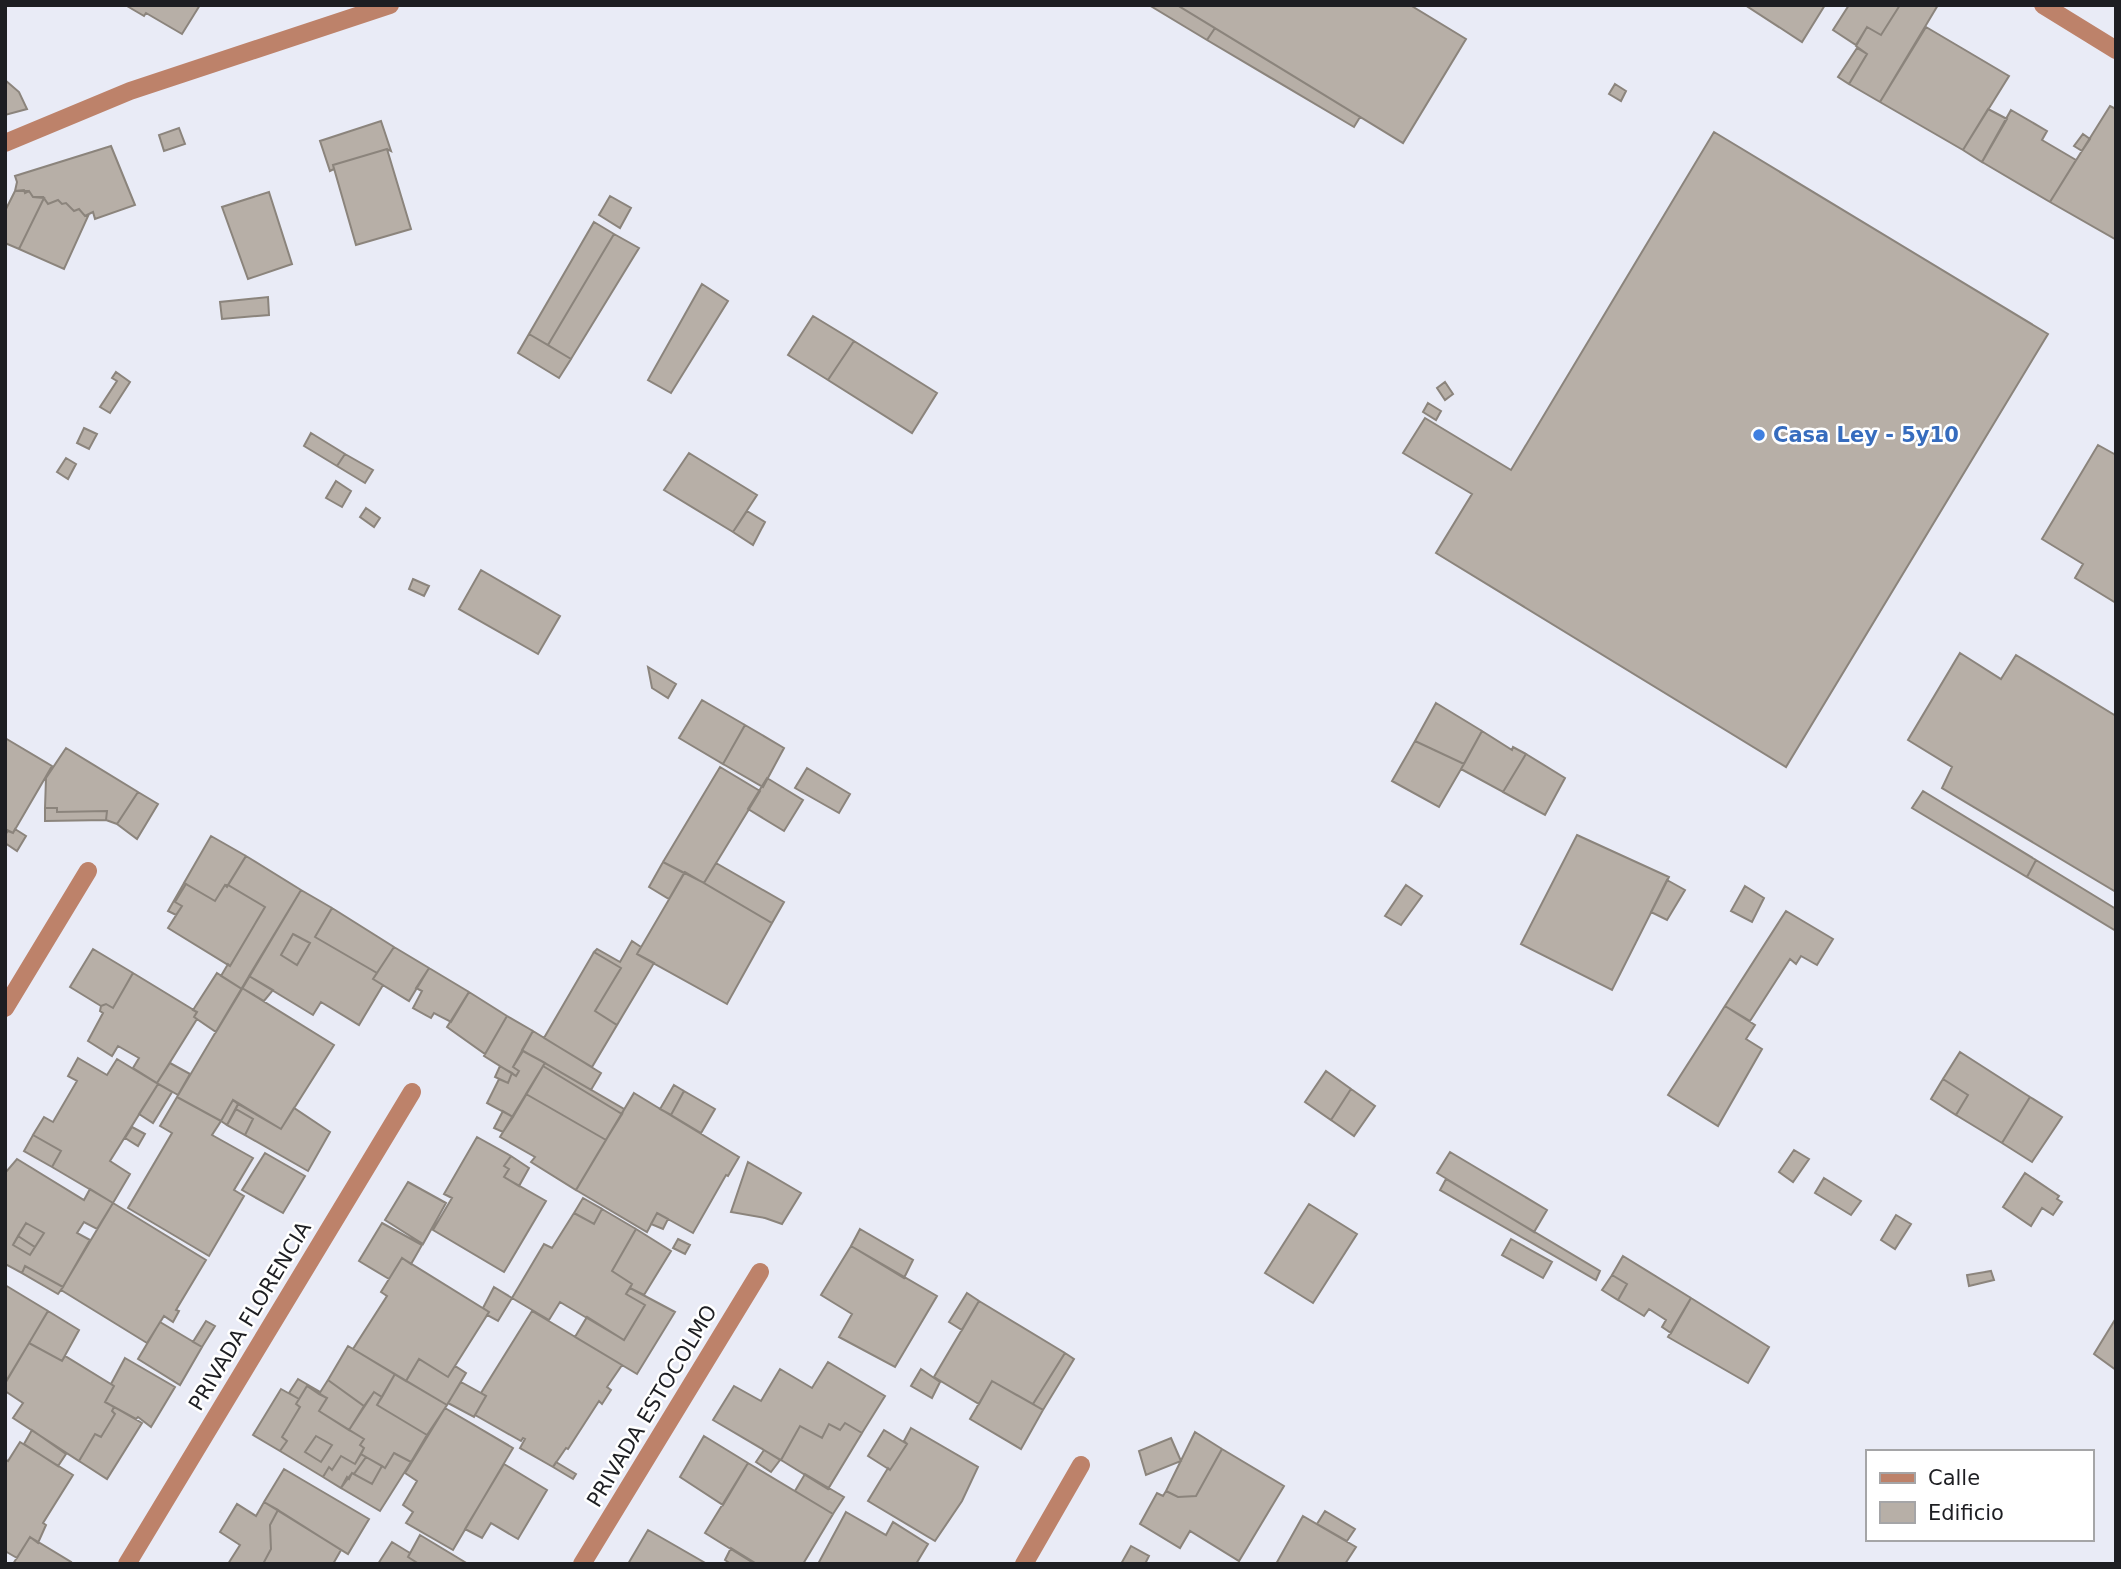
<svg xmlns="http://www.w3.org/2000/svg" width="2121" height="1569" viewBox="0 0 2121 1569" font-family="'DejaVu Sans',sans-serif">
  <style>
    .building { fill: #b7afa7; stroke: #8b847c; stroke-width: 2; fill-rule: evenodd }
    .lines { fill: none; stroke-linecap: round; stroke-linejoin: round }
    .minor { stroke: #bd826a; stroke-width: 18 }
    .shop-dot { fill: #3f7fe0; stroke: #fff; stroke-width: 2.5 }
    .labels { text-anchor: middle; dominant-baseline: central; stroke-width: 5; stroke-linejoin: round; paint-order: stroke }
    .shop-label { font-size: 21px; font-weight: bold; fill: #366cbe; stroke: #fff; text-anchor: start }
    .street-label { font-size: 21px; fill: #1d1e22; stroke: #fff }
  </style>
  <rect width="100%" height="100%" fill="#e9ebf6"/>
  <path class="building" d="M200,5L182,34L146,13L144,16L127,6Z
    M1149,5H1177L1215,28L1207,40Z
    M1177,5H1410L1466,39L1403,143Z
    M1745,5H1825L1802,42Z
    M1849,5H1900L1881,35L1867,27L1856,45L1833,30Z
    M1900,5H1938L1880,102L1849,84L1867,54L1856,46L1867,27L1881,35Z
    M1926,27L2009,76L1963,150L1880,102Z
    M1215,28L1360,117L1354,127L1207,40Z
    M1857,48L1867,54L1849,84L1838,77Z
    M5,80L19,92L27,109L5,115Z
    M1615,84L1626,91L1621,101L1609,94Z
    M2110,106L2116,109L2115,239L2050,202Z
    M1988,109L2007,119L1982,162L1963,150Z
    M2011,110L2047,131L2042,140L2076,160L2050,202L1982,162Z
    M381,121L391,151L387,149L333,165L334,169L330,171L320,141Z
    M179,128L185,144L164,151L159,135Z
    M1714,132L2048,334L1786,767L1436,553L1472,494L1403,453L1425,418L1511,470Z
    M2083,134L2090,139L2082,151L2074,146Z
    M111,146L135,205L95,219L93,212L85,216L79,209L74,211L66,203L62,204L58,200L48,204L43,197H33L29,191H15L17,182L15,176Z
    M387,149L411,229L356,245L333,165Z
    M24,190L25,193L29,191L33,197L44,198L19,249L5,243V211L15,191Z
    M269,192L292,264L248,279L222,207Z
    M610,196L631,208L620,228L599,215Z
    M44,198L48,204L58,200L62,204L66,203L74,211L79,209L85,216L89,214L64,269L19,249Z
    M594,222L614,234L548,345L529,334Z
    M614,234L639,248L571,359L548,345Z
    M702,284L728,301L671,393L648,380Z
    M268,297L269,315L222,319L220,302Z
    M813,316L854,341L828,380L788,355Z
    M529,334L571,359L559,378L518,353Z
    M854,341L937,393L912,433L828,380Z
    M116,372L130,382L110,413L100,407L117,381L112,378Z
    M1445,382L1453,394L1445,400L1437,388Z
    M1428,403L1441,411L1436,420L1423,412Z
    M84,428L97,434L89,449L77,443Z
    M311,433L345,454L337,466L304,446Z
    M2098,445L2116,455V603L2075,578L2083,564L2042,539Z
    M689,453L757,495L733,532L664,490Z
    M345,454L373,470L365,483L337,466Z
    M66,458L76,464L68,479L57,472Z
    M336,481L351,491L342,507L326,498Z
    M366,508L380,518L374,527L360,517Z
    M747,511L765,522L753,545L733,532Z
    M481,570L560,616L538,654L459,609Z
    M413,579L429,586L424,596L409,589Z
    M1960,653L2001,679L2016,655L2116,716V892L1942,788L1952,767L1908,740Z
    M648,667L676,684L668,698L652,688Z
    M702,700L745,725L723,764L679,738Z
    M1436,703L1482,731L1464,764L1415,741Z
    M745,725L784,748L763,787L723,764Z
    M1482,731L1512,750L1513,747L1526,754L1503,792L1461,769Z
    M5,738L52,766L13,833L5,829Z
    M1415,741L1464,764L1439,807L1392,781Z
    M66,748L138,792L117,824L106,820L107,811L57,812V808H45L46,778Z
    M1526,754L1565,778L1545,815L1503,792Z
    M720,767L760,791L704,883L663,862Z
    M807,768L850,794L839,813L795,788Z
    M767,778L803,800L784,831L748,809Z
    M1923,791L2036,860L2027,877L1912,808Z
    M138,792L158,804L137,839L117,824Z
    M45,808H57V812L107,811L106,820L45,821Z
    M15,829L26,836L17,851L5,843V835L8,831L13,833Z
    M1577,835L1669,877L1612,990L1521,944Z
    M211,836L246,856L227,887L225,885L215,901L184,883Z
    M246,856L301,890L242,989L221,976L228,964L230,966L265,907L228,885Z
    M2036,860L2116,909V931L2027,877Z
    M663,862L684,873L669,899L649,887Z
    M716,863L784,902L772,923L704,883Z
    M685,872L772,923L727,1004L637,954Z
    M1667,880L1685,890L1667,920L1651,912Z
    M184,883L186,884L175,902L182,906L176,915L168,911Z
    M186,884L215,901L225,885H228L265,907L230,966L168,928L182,906L175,902Z
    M1406,885L1422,896L1401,925L1385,916Z
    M1745,886L1764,898L1752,922L1731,911Z
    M301,890L332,908L315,937L377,973L373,979L383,985L359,1025L321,1002L313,1015L249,976ZM293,934L310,943L297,965L281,955Z
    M332,908L394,947L377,973L315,937Z
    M1786,911L1833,939L1817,965L1801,956L1796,964L1790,959L1750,1021L1725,1006Z
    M293,934L310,943L297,965L281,955Z
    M632,941L641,947L637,954L654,963L617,1025L595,1011L621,968L594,952L597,949L620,962Z
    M394,947L429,968L409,1001L373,979Z
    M93,949L133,973L113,1008L106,1004L101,1006L70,987Z
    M594,952L621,968L595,1011L617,1025L592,1067L544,1038Z
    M429,968L469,992L451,1022L434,1013L431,1018L413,1008L422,991L416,988Z
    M133,973L197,1012L194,1017L197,1019L157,1083L133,1068L139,1058L118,1046L112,1056L88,1041L103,1013L100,1011L101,1006L106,1004L113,1008Z
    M217,973L242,989L216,1032L194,1017L197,1012L193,1010Z
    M249,976L273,990L264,1001L242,988Z
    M242,988L334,1045L281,1129L233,1100L221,1121L177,1097Z
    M469,992L507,1016L485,1054L447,1027Z
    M1725,1006L1755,1025L1746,1039L1762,1049L1718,1126L1668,1095Z
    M507,1016L533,1031L513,1067L519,1071L516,1076L484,1056Z
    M533,1031L601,1073L591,1090L522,1050Z
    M523,1051L545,1063L513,1117L487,1103L499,1079L508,1083L512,1073L516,1076L519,1071L513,1067Z
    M1960,1052L2030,1097L2002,1143L1956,1115L1968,1095L1943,1079Z
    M78,1058L107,1075L117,1059L158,1084L110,1161L130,1174L113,1203L52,1167L61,1151L33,1135L44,1117L53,1122L77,1081L68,1076Z
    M170,1063L190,1074L178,1095L157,1083Z
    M545,1063L624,1109L622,1114L543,1066Z
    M500,1066L512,1073L508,1083L495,1077Z
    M543,1066L622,1114L606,1140L526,1094Z
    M1326,1071L1351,1089L1331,1120L1305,1102Z
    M1943,1079L1968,1095L1956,1115L1931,1099Z
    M158,1084L172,1092L153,1123L139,1114Z
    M674,1085L684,1091L671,1115L660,1109Z
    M1351,1089L1375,1106L1354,1136L1331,1120Z
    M684,1091L715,1109L701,1133L671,1115Z
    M634,1093L739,1157L728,1176L726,1175L693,1233L657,1213L647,1232L576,1190Z
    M526,1094L606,1140L576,1190L531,1162L535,1157L500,1137Z
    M177,1097L221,1121L212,1135L253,1158L234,1190L244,1196L209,1256L128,1208L172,1133L160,1126Z
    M2030,1097L2062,1117L2032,1162L2002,1143Z
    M233,1100L238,1104L227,1125L221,1121Z
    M238,1104L281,1129L294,1108L330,1132L308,1171L245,1135L253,1119L236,1109Z
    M236,1109L253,1119L245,1135L227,1125Z
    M503,1111L513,1117L503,1132L494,1128Z
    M132,1127L145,1134L138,1146L125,1138Z
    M33,1135L61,1151L52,1167L24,1151Z
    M477,1137L511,1156L504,1166L509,1169L504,1177L546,1201L504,1272L433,1230L452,1198L444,1194Z
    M1794,1150L1809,1159L1793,1182L1779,1172Z
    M1450,1152L1547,1210L1534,1232L1437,1173Z
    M265,1153L305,1176L283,1213L242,1190Z
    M511,1156L529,1168L519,1186L504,1177L509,1169L504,1166Z
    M17,1159L84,1200L90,1189L113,1203L97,1229L84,1222L77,1233L90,1240L63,1287L25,1266L22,1273L5,1264V1173ZM26,1223L44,1233L30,1255L13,1245Z
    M748,1162L801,1193L782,1224L765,1218L731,1212Z
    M2025,1173L2059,1196L2057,1199L2062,1202L2053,1215L2042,1208L2031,1226L2003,1207Z
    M1824,1178L1861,1201L1851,1215L1815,1193Z
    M1446,1179L1600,1271L1596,1280L1440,1190Z
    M408,1182L446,1203L423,1244L385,1220Z
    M583,1198L602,1209L594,1224L574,1213Z
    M113,1203L206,1260L176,1310L179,1311L173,1322L164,1316L147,1343L61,1290Z
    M1309,1204L1357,1234L1313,1303L1265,1273Z
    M602,1209L636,1229L612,1271L632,1284L626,1294L645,1305L624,1340L560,1302L549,1320L512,1298L544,1244L552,1248L574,1213L594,1224Z
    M657,1213L668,1219L663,1229L651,1224Z
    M1896,1215L1911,1224L1895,1249L1881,1240Z
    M26,1223L44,1233L35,1247L18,1236Z
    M382,1223L422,1245L411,1264L402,1258L389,1279L359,1261Z
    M636,1229L671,1251L644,1295L630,1288L632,1284L612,1271Z
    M860,1229L913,1260L904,1278L851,1246Z
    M18,1236L35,1247L30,1255L13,1245Z
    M678,1239L690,1245L685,1254L673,1248Z
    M1511,1239L1552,1262L1543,1278L1502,1255Z
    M851,1246L937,1296L895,1367L839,1337L852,1314L821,1295Z
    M1623,1256L1691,1298L1671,1333L1662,1327L1666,1320L1649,1309L1644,1316L1618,1300L1627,1284L1612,1275Z
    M402,1258L489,1312L448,1377L419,1359L406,1381L353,1349L387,1296L381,1292Z
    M25,1266L63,1287L58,1294L22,1273Z
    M1991,1271L1994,1280L1969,1286L1967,1275Z
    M1612,1275L1627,1284L1618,1300L1602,1290Z
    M5,1285L48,1311L6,1382L5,1381Z
    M494,1287L512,1298L498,1321L487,1315L489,1312L483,1308Z
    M630,1288L675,1312L637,1374L575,1337L587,1317L624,1340L645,1305L626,1294Z
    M967,1293L979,1301L962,1330L949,1322Z
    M1691,1298L1769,1347L1748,1383L1668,1337Z
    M979,1301L1065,1353L1033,1404L992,1381L979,1404L934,1377Z
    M48,1311L79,1330L62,1361L29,1343Z
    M532,1311L622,1365L607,1387L611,1390L602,1404L599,1401L568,1449L566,1448L553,1467L520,1448L525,1439L523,1438L521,1441L475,1415L486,1396L481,1393Z
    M2116,1318V1370L2094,1354Z
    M206,1321L215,1326L202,1347L193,1342Z
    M160,1322L202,1347L180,1385L138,1359Z
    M29,1343L62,1361L65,1356L114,1386L105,1402L114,1407L112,1411L115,1414L101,1437L95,1434L79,1461L13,1418L23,1403L5,1391V1383Z
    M348,1346L395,1374L382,1397L374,1392L364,1406L328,1380Z
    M1065,1353L1074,1359L1043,1410L1033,1404Z
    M125,1358L175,1387L151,1427L138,1417L136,1419L105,1402L114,1386L111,1384Z
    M419,1359L448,1377L455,1366L466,1373L447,1405L406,1381Z
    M828,1362L885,1396L862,1433L845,1423L840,1430L829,1424L822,1438L800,1426L781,1460L713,1420L734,1386L761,1401L780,1369L812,1388Z
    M921,1369L940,1382L932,1398L911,1386Z
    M395,1374L447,1405L427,1435L377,1405Z
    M298,1379L320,1392L319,1394L307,1386L299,1399L289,1393Z
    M328,1380L364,1406L349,1430L319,1411L327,1398L319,1394Z
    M992,1381L1043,1410L1021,1449L970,1419Z
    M461,1382L486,1396L474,1417L448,1403Z
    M307,1386L327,1398L319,1411L364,1439L360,1445L364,1448L355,1464L341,1456L332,1470L329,1467L323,1477L280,1451L287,1441L282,1437L300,1407L296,1404ZM316,1436L332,1445L321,1462L305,1452Z
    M281,1389L299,1399L296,1404L300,1407L282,1437L287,1441L280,1451L253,1435Z
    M374,1392L382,1397L377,1405L427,1435L411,1462L394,1453L385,1468L361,1454L364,1448L360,1445L364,1439L349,1430Z
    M114,1407L142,1423L107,1479L79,1461L95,1434L101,1437L115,1414L112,1411Z
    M445,1408L513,1448L453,1550L406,1523L413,1512L403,1505L417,1481L405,1473Z
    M845,1423L862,1433L828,1489L781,1460L800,1426L822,1438L829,1424L840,1430Z
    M911,1428L978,1467L962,1501L935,1541L868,1501L888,1468L890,1470L907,1444L904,1441Z
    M32,1430L66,1454L58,1466L24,1444Z
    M884,1430L907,1444L890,1470L868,1456Z
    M1195,1432L1222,1449L1196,1496L1178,1497L1166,1491Z
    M316,1436L332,1445L321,1462L305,1452Z
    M704,1436L748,1463L723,1505L680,1477Z
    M1171,1438L1181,1461L1146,1475L1139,1451Z
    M20,1442L73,1475L43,1523L46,1525L38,1543L30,1537L17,1558L5,1551V1459L8,1461Z
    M1222,1449L1284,1486L1239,1561L1190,1531L1180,1548L1140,1524L1157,1493L1163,1496L1166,1491L1178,1497L1196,1496Z
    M764,1450L780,1460L771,1472L756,1462Z
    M394,1453L411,1462L380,1511L341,1488L352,1473L372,1484L382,1466L385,1468Z
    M361,1454L366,1457L354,1474L352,1473L349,1479L347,1477L341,1488L323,1477L329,1467L332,1470L341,1456L355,1464Z
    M366,1457L382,1466L372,1484L354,1474Z
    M556,1462L576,1474L573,1479L553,1467Z
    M748,1463L833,1514L803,1564H755L705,1533Z
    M504,1464L547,1490L518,1539L491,1523L482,1538L465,1529Z
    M284,1469L369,1519L348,1554L264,1502Z
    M805,1474L844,1497L833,1514L795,1491Z
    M264,1502L278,1510L270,1525L271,1549L263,1564H228L240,1545L220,1532L237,1504L256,1516Z
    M278,1510L341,1550L333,1564H263L271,1549L270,1525Z
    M1325,1511L1355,1529L1347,1541L1317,1524Z
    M846,1512L886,1535L893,1522L928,1544L916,1564H818Z
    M1303,1516L1356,1547L1345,1564H1276Z
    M648,1530L707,1564H628Z
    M420,1535L468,1564H419L408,1557Z
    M30,1537L71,1562L70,1564H13Z
    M392,1542L410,1553L408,1557L419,1564H378Z
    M1131,1546L1149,1556L1145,1564H1121Z
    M731,1548L755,1563L754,1564H731L725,1560Z"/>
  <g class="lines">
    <path class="minor" d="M2043,5L2116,50
      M5,143L130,91L390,5
      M5,1008L88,871
      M127,1564L412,1092
      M582,1564L760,1272
      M1024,1564L1081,1465"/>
  </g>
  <circle class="shop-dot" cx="1759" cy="435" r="7"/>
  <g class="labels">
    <g class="shop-label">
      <text x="1773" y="435">Casa Ley - 5y10</text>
    </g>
    <g class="street-label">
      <text transform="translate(250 1316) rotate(-59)">PRIVADA FLORENCIA</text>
      <text transform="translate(652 1406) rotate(-59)">PRIVADA ESTOCOLMO</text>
    </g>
  </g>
  <rect width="2121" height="1569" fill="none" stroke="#1d1e22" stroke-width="14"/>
  <rect x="1866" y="1450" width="228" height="91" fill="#ffffff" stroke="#a5a5a7" stroke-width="2"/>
  <rect x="1880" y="1473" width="35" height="10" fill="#bd826a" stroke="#a5a5a7" stroke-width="2"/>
  <text x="1928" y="1485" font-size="21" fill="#1d1e22">Calle</text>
  <rect x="1880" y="1502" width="35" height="21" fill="#b7afa7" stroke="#a5a5a7" stroke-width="2"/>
  <text x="1928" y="1520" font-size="21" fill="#1d1e22">Edificio</text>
</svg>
